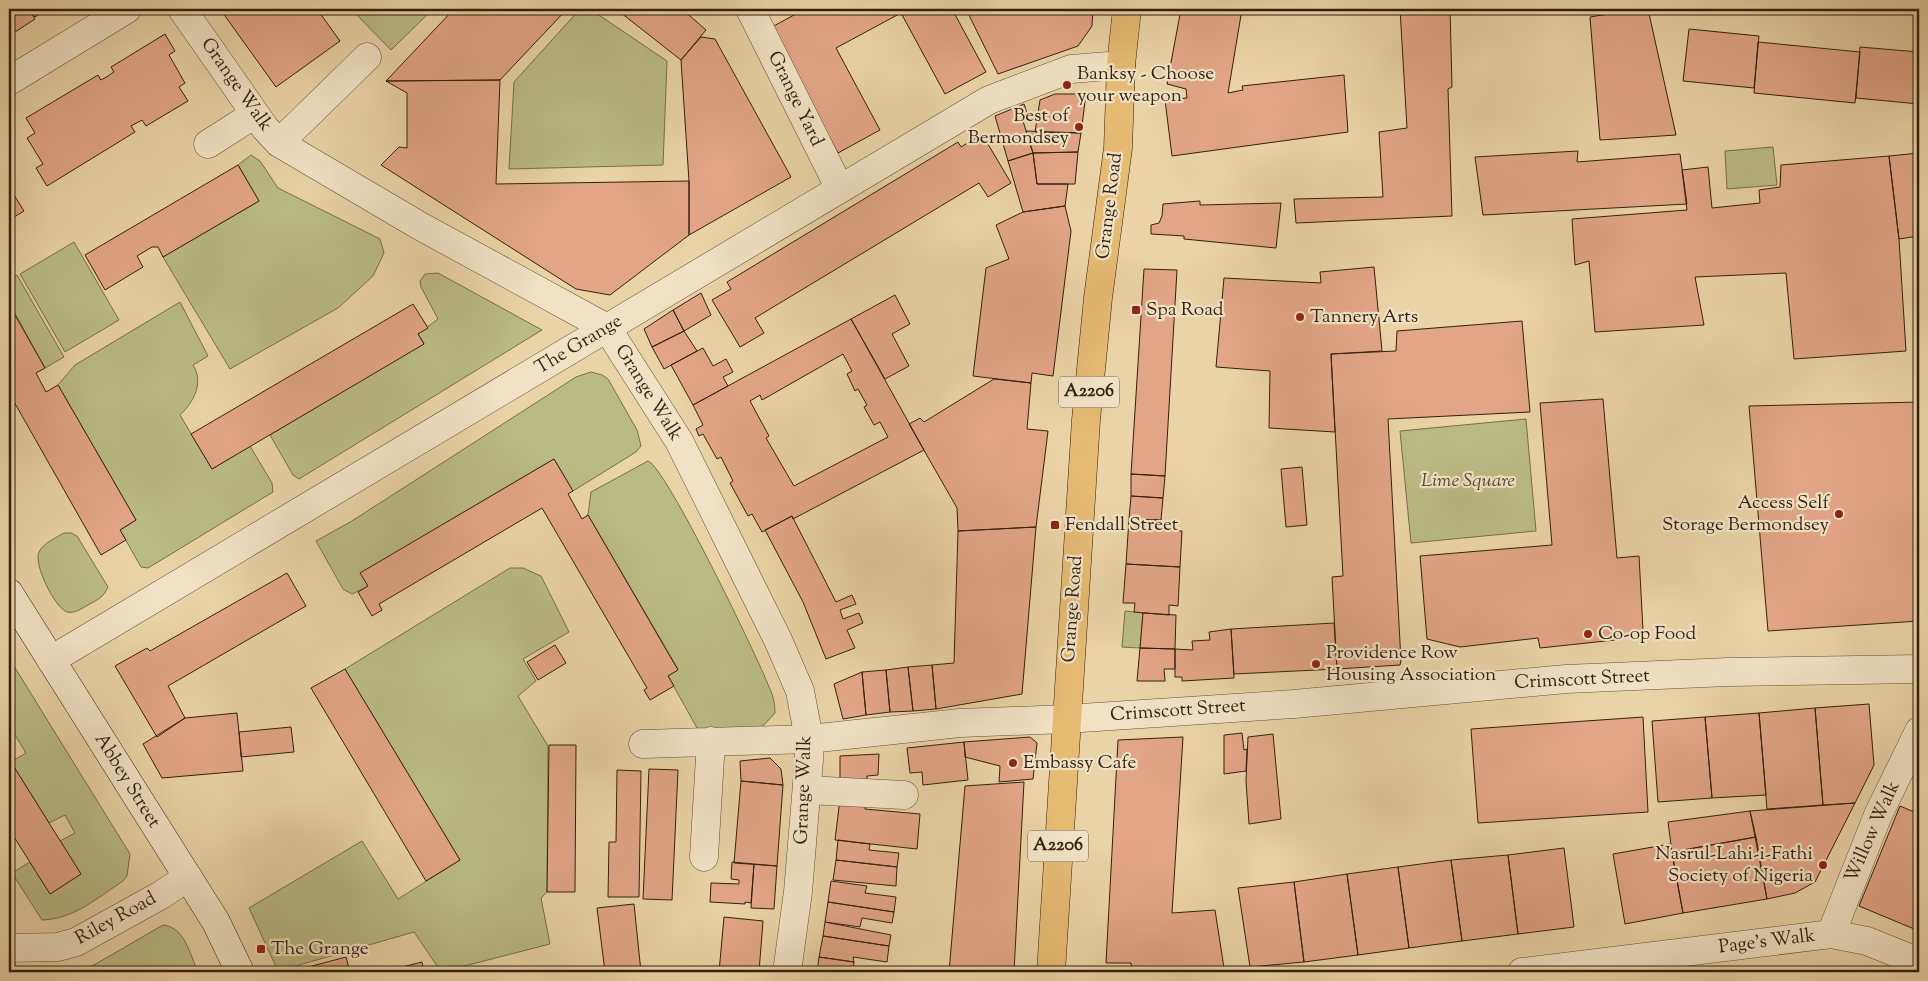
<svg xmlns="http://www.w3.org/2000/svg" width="1928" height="981" viewBox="0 0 1928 981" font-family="'Sorts Mill Goudy',serif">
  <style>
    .green { fill: #babb84; stroke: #766d4a }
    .building { fill: #e2a587; stroke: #331f10; fill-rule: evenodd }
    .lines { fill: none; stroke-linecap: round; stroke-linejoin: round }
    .street-casing { stroke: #614c36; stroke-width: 29 }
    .secondary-casing { stroke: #331f10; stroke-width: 29 }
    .primary-casing { stroke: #331f10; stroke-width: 29 }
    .street { stroke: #f1e2c5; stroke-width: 28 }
    .secondary { stroke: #f1e2c5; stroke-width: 28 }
    .primary { stroke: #e5ba73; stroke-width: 28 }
    .poi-dot { fill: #8f2418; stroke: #f1e2c5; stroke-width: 2 }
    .labels { text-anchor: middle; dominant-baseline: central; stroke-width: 4.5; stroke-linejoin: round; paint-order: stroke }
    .shield { fill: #f1e2c5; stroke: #6c5a46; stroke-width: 1 }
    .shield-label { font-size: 18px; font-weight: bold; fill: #331f10 }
    .poi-label { font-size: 19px; fill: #331f10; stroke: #f1e2c5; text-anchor: start }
    .street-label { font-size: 19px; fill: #331f10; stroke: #f1e2c5 }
    .park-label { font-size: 19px; font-style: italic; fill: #55462d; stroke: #f1e2c5 }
  </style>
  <rect width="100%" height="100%" fill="#ead3a6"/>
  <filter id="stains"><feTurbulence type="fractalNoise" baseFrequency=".004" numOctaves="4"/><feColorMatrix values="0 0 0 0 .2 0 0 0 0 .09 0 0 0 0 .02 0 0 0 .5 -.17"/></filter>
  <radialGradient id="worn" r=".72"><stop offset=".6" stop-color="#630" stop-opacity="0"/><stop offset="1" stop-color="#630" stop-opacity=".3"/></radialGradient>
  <path class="green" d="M351,9H433L391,50Z
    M580,9H590L667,61L663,165L509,169L514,82Z
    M1773,147L1777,185L1727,189L1725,151Z
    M251,155L260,161L278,188L380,239L384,253L373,276L338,308L230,369L163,257L259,201L238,165Z
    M74,242L119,320L65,352L20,274Z
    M438,273L542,330L299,479L293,475L270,435L424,343L418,334L438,319L421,287L420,281L425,274Z
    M17,275L64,357L45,368L12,308L9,310V280Z
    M180,302L208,356L193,365C204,382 194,402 180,415L212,469L250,446L272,483L273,492L148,568L141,567L120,530L136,520L58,385L75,365Z
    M591,372L602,375L608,379L637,430L641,446L636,452L573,491L554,459L361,573L368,586L352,594L343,589L316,541L352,521L576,377Z
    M1526,419L1536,531L1411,543L1400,431Z
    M648,461C666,467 758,658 769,687C773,695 775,703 775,713L763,726L705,732L697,728L668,676L678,669L588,515L591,492Z
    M64,533H71L77,536L108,587C104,597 97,600 88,605C82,608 75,614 67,612C55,608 33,564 39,552C43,543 56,538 64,533Z
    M510,568H523L541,576L569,632L523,659L536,681L518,696L548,746L547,892L541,898L550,944L441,972L414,932L278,971L249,908L362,841L398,899L460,860L345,669Z
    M1125,611L1143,613L1140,648L1122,647Z
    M9,658L130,854L127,876L123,881C97,898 74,919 42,920L12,873L30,862L50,894L81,874L60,841L75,833L65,815L49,823L11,762L26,753L15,735L9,738Z
    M163,925C185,927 190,955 198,972H75L94,965Z"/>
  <path class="building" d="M9,9H29L35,19L9,36Z
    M29,9H47L35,17Z
    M220,9H317L340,41L276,87Z
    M454,9H567L500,80L386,81Z
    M616,9H682L706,30L681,60Z
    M805,9H952L986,72L945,94L901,13L836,48L880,130L838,153L770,28Z
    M966,9H1093L1092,26L1078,46L998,74Z
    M1181,9H1242L1228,93L1243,90L1242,86L1344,75L1348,132L1172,156L1165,100L1187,98L1186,89L1167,84Z
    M1400,9H1450L1452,87L1448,89L1452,216L1296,223L1294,199L1383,197L1379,132L1407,128Z
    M1639,9H1648L1676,135L1600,140L1590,17Z
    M1689,29L1759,36L1754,88L1683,81Z
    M165,34L175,51L169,55L185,83L179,87L188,101L146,126L142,120L131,126L135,132L47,186L36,168L43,164L27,138L35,133L26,118L98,75L101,80L108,76L114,72L111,67Z
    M701,37L715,39L791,177L689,235V181L681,60Z
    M1758,42L1860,52L1855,103L1754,93Z
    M1860,47L1919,52V104L1856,98Z
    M500,80L496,184L689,181V235L610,295L576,289L381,165L399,147L407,148V93L386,81Z
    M1055,94H1086L1081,133L1035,132L1040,100Z
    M1024,104L1029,119L1023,121L1033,153L1008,161L995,116Z
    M1026,131L1081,133L1078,152L1033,153Z
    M982,134L1011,183L988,197L979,183L755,318L764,333L740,347L712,300L731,289L727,282L958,142L961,147Z
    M1578,151L1577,162L1680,154L1687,204L1483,215L1475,157Z
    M1078,152L1075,184H1037L1033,153Z
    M1033,153L1037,184H1068L1065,206L1023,212L1008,161Z
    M1919,153V236L1899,239L1889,156Z
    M1889,156L1899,239L1906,351L1794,359L1786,273L1695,277L1704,325L1595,332L1589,261L1575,265L1572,219L1687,210L1682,170L1708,167L1712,208L1760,203L1759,190L1780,187L1781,165Z
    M238,165L259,201L163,257L158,247H152L137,256L143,267L105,290L85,255Z
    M9,187L24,211L9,220Z
    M1200,201V205L1281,203L1276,248L1184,239V236L1151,234V225L1159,223L1162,216L1163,204Z
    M1065,206L1071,231L1053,376L1032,373L1031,383L973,376L986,268L1009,259L996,225L1023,212Z
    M1374,267L1382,351L1331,354L1335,432L1269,428L1270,371L1216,367L1224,278L1321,283L1320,272Z
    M1144,269L1177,270L1165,476L1131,474Z
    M701,293L711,315L684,331L673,310Z
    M895,295L910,324L892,334L909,366L885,379L851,319Z
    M413,304L428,328L418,334L424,344L212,469L191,434Z
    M11,308L45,368L36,373L46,392L58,385L136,520L120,530L126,540L101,555L9,393V310Z
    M673,310L684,331L652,347L644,329Z
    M851,319L924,450L793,519L792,516L762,532L752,514L748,516L730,483L733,481L721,457L717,459L703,434L699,436L696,429L703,425L693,405ZM843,354L852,371L847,374L855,391L858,389L867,405L864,407L874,425L880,422L888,437L794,486L766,438L769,436L750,401L760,395L762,400Z
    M1522,321L1530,412L1388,419L1401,661L1400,665L1337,669L1332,577L1343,576L1331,354L1396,351L1397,331Z
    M684,331L697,351L664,369L652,347Z
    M703,348L713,366L726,359L733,372L723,377L728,386L693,405L671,365Z
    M994,379L1031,383L1027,429L1048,431L1036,527L958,531L957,508L909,424L920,418L924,422Z
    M1603,399L1617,558L1639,556L1643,630L1615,640L1540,648L1538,638L1460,647L1427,639L1420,556L1552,545L1540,403Z
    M1919,402V621L1768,631L1749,406Z
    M554,459L573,491L568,494L582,519L588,515L678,670L668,676L674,686L650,700L644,690L647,688L542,508L379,604L382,610L372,616L358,592L368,586L360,573Z
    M1302,467L1307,525L1286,527L1281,469Z
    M1131,474L1165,476L1163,498L1131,496Z
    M1131,496L1163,498L1161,520L1129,519Z
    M792,516L836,602L852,595L856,604L840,610L843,619L859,613L863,623L847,630L855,648L826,659L803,602L765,530Z
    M1129,519L1161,520L1160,530L1182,531L1180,567L1126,564Z
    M1036,527L1022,694L936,709L932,665L954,663L958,531Z
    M1126,564L1180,567L1178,606L1169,605V615L1134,612L1135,603H1123Z
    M287,573L306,606L168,686L185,718L157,737L115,666L147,648L150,651Z
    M1143,613L1176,615L1175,649L1140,648Z
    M1334,623L1337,669L1234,674L1231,629Z
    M1231,629L1234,678L1182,681V677H1175V649L1193,650L1192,641L1210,640L1209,632Z
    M555,645L566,663L538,680L527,662Z
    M1140,648L1175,649V669H1164L1165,681H1137Z
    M932,665L936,709L913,711L908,667Z
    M908,667L913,711L890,712L886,670Z
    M345,669L460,860L426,881L311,688Z
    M886,670L890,712L866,715L862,672Z
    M862,672L866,715L843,719L834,684Z
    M1869,704L1874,765L1855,803L1823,805L1815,708Z
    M1815,708L1823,805L1767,809L1759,713Z
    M237,713L243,771L162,778L143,744L185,718Z
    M1759,713L1766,795L1712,798L1705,717Z
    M1643,717L1648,812L1478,823L1471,729Z
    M1705,717L1712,798L1658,802L1652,721Z
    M291,727L294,752L241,757L239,732Z
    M1242,733L1244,750L1247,749L1246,771L1224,774V735Z
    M1273,734L1281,819L1249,824L1246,781L1248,737Z
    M1030,737L1037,743L1033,779L999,782L1000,766L965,757L964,742Z
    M1183,737L1172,913L1215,910L1224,968L1205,972H1132L1131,963H1106L1118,740Z
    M964,742L968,780L923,785L922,772L910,773L907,748Z
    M549,745H576L575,892H547Z
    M879,754L878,775L867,776V788L840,787V756Z
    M770,758L781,769L783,785L741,781L740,761Z
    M9,759L81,874L50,894L9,829Z
    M649,769L678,770L672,900L643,899Z
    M617,770L641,771L639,897H608L609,842H616Z
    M741,781L783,785L777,866L734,863Z
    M1024,782L1014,972H949L965,786Z
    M840,799L865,800V809L920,814L917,849L835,840Z
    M1855,803L1815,882L1795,893L1767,899L1750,811Z
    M1900,806L1919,814V931L1859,906Z
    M1750,811L1756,837L1672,852L1668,822Z
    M1756,837L1767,899L1683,913L1672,852Z
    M838,840L870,844L869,850L899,853L897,867L836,860Z
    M1670,844L1683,913L1625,924L1613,854Z
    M1564,848L1574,927L1518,934L1508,855Z
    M1508,855L1518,934L1462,941L1451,860Z
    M836,860L897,867L896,886L833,880Z
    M1451,860L1462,941L1409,948L1398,867Z
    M732,862L754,864L751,903L745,902V904L710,902L711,883L739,884V880L731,879Z
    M754,864L777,866L774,909L751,908Z
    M1398,867L1409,948L1358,955L1347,874Z
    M1347,874L1358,955L1304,962L1294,882Z
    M831,881L867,886L865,893L896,897L894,912L828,902Z
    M1294,882L1304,962L1250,967L1238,888Z
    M828,902L894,912L892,923L862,918L860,927L825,922Z
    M634,904L641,972H605L597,908Z
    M724,917L763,921L759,972H719Z
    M825,922L891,935L889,946L823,936Z
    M823,936L889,946L887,962L853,957L854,962L819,957Z
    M346,957L350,972H293V971Z
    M819,957L854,962L853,970L868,972H817Z
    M422,962L424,972H382Z
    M523,967L524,972H502Z
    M1842,967L1859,972H1841Z"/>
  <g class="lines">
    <g class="street-casing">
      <path id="street" d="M182,9L265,128L279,143L420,226L607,328L679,441L778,640L800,691L809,739V760L798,892L787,972
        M750,9L840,189
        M9,81L127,9
        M279,143L367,57
        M208,144L255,114
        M51,660L989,100L1071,69L1121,65
        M643,744L809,739L960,723L1066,719L1294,704L1566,679L1728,672L1919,669
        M807,790L904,795
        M704,857L711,741
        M1831,934L1878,815L1919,731
        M9,948L58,947L76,942L161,895L188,877
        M1522,972L1831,934L1867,941L1919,962"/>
    </g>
    <g class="secondary-casing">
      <path id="secondary" d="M9,593L216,922L240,972"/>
    </g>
    <g class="primary-casing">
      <path id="primary" d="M1051,972L1086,420L1098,298L1118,148L1121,65L1127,9"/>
    </g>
    <use href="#street" class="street"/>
    <use href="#secondary" class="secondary"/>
    <use href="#primary" class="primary"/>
  </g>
  <g class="poi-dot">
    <circle cx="1067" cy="85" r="5"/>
    <circle cx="1079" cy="127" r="5"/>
    <rect x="1131" y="305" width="10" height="10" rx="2.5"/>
    <circle cx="1300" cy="317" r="5"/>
    <circle cx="1839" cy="514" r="5"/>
    <rect x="1050" y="520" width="10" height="10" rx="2.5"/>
    <circle cx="1588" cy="634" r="5"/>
    <circle cx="1316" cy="664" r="5"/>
    <circle cx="1013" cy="763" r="5"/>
    <circle cx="1823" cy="865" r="5"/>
    <rect x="256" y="944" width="10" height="10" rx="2.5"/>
  </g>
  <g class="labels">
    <g class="shield">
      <rect x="1059" y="376.5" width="60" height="31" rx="4"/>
      <rect x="1028" y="830.5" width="60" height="31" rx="4"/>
    </g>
    <g class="shield-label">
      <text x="1089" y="392">A2206</text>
      <text x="1058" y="846">A2206</text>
    </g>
    <g class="poi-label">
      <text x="1077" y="74">Banksy - Choose<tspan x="1077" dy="22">your weapon</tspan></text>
      <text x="1069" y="116" text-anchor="end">Best of<tspan x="1069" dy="22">Bermondsey</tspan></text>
      <text x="1146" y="310">Spa Road</text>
      <text x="1310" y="317">Tannery Arts</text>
      <text x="1829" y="503" text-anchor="end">Access Self<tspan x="1829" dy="22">Storage Bermondsey</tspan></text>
      <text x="1065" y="525">Fendall Street</text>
      <text x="1598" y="634">Co-op Food</text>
      <text x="1326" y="653">Providence Row<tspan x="1326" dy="22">Housing Association</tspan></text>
      <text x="1023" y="763">Embassy Cafe</text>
      <text x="1813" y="854" text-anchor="end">Nasrul-Lahi-i-Fathi<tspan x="1813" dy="22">Society of Nigeria</tspan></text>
      <text x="271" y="949">The Grange</text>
    </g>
    <g class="street-label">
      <text transform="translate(236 85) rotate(55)">Grange Walk</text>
      <text transform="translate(795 99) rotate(64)">Grange Yard</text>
      <text transform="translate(1110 206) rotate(-83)">Grange Road</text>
      <text transform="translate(579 345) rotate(-31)">The Grange</text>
      <text transform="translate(648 393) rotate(58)">Grange Walk</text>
      <text transform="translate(1073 609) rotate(-86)">Grange Road</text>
      <text transform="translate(1582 680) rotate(-3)">Crimscott Street</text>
      <text transform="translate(1178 711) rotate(-4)">Crimscott Street</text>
      <text transform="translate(127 781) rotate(58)">Abbey Street</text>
      <text transform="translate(804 790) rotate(-88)">Grange Walk</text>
      <text transform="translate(1873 832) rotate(-66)">Willow Walk</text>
      <text transform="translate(116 919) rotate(-29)">Riley Road</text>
      <text transform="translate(1767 942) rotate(-7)">Page's Walk</text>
    </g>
    <g class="park-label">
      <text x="1468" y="481">Lime Square</text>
    </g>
  </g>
  <rect width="1928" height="981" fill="none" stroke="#ead3a6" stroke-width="30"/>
  <rect x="10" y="10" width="1908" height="961" fill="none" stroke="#331f10" stroke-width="2.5"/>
  <rect x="15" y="15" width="1898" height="951" fill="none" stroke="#331f10"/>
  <rect width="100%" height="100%" filter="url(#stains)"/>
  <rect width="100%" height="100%" fill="url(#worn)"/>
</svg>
